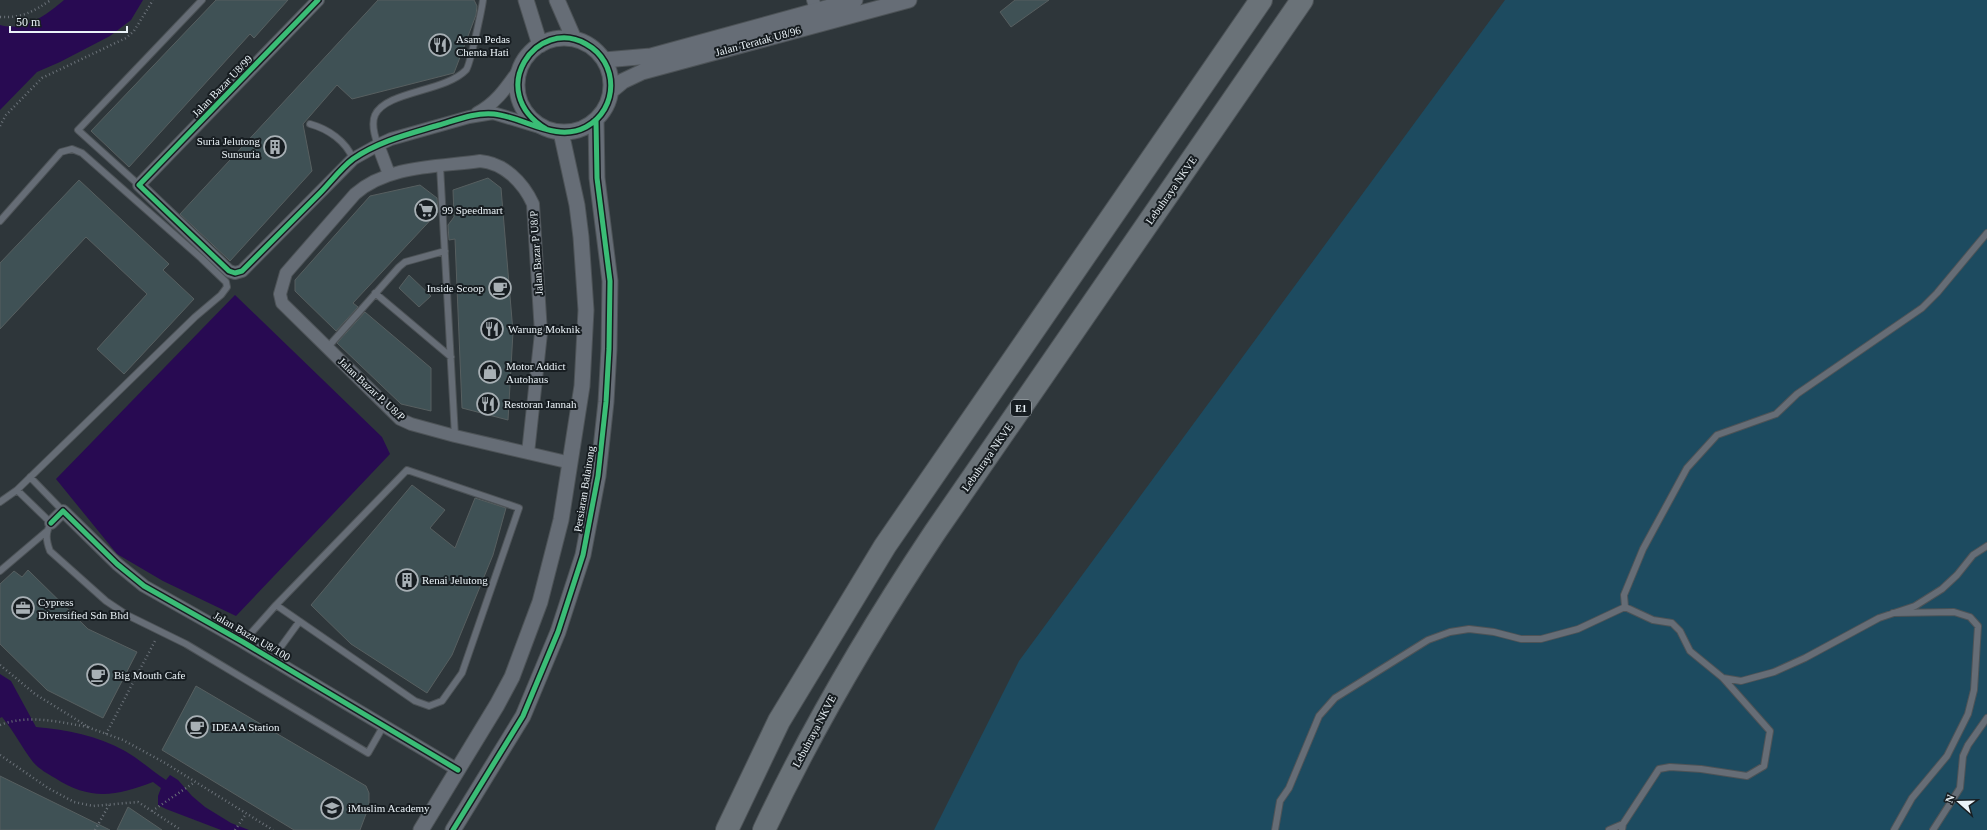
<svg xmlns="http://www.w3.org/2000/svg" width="1987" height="830" viewBox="0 0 1987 830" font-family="Georgia,serif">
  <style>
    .green { fill: #1d4b60 }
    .water { fill: #280a52 }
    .building { fill: #3f5155; stroke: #575f60 }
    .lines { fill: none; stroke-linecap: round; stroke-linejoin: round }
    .service-casing { stroke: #4d5357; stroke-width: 8 }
    .minor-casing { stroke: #4d5357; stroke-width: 14 }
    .tertiary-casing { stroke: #4d5357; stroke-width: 17 }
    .motorway-casing { stroke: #4d5357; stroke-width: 24 }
    .path { stroke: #6b7279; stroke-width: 2.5; stroke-dasharray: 1 3; stroke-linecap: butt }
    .service { stroke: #666d76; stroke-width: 6 }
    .minor { stroke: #666d76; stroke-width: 12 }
    .tertiary { stroke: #666d76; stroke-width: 15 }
    .motorway { stroke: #6a7278; stroke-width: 22 }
    .cycleway-casing { stroke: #171d21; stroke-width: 8 }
    .cycleway { stroke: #3abd76; stroke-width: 5 }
    .labels { text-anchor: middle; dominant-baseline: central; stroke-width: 4; stroke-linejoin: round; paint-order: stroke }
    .shield { fill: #171d21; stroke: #abb2b7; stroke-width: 1 }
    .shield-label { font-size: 10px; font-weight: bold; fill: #eaf2f7 }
    .poi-label { font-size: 11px; fill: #eaf2f7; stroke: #171d21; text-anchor: start }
    .street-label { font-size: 11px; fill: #eaf2f7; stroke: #171d21 }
  </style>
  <rect width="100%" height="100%" fill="#2e363a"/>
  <path class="green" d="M1505,0H1987V830H934L1019,661Z"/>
  <path class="water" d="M64,0H143L131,20L110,36L60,62L37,72L0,110V25C25,32 46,15 64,0Z
    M235,295L382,437L390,454L236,616L163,581L117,554L56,479Z
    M0,674L11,681L36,727C68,730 96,735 125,751C139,759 152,771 166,780L170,775L178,780L192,796L205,807L231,823L249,830H221L166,809L158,805V796L161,788L153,782C117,796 90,801 55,778C48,774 39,769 33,762C22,748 14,731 2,717L0,718Z"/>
  <path class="building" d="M216,0H288L254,38L250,34L129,167L91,131Z
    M378,0H474L477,6L476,15L454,73L352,99L337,85L303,124L312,171L230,261L180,214Z
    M1015,0H1049L1011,27L1000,12Z
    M488,178L501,188L513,332L508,420L462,408L455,239L449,240L448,225L454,217L453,190Z
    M79,180L169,264L163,270L194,299L124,374L97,349L147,294L86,237L0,329V263Z
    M420,185L437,198L438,212L353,303L358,307L336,331L295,291V280L370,196Z
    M409,275L431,296L419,307L399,288Z
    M365,312L431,368V411L401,404L337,343Z
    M412,485L445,510L430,528L455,548L475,498L506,508L493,555L452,655L427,693L351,644L311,605Z
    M28,570L88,629L137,652L103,718L47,690L0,644V584L14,571L22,577Z
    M196,686L366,786L369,793V806L360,830H294L162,750Z
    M0,776L110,830H0Z
    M128,807L162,830H117Z"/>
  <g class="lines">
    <g class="service-casing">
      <path id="service" d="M310,124C328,129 346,141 353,159
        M378,145C375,137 371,124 375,115C386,91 445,92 466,70C470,66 482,8 483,0
        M440,166L455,436
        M139,185L78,130L202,0
        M0,221L61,152L72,149L82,153L201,258L226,282L227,287L221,295L195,317L17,490L0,502
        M375,293L451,357
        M327,348L399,267L405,262L445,251
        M407,470L519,508L462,673L442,701L429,706L415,701L276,605Z
        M30,477L63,511
        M17,490L51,523C45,533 46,540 50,551L106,601L127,615L186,644L368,753L384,725
        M0,571L47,531
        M1893,613L1954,612L1970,617L1978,626L1974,690L1968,714L1947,756L1912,798L1894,830
        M243,642L276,605
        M272,659L299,622
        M1723,678L1741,681L1774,672L1805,658L1879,618L1915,606L1942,589L1957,575L1973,555L1987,546
        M1275,830L1280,801L1289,788L1319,716L1335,698L1428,640L1450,632L1469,629L1494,632L1521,639H1541L1578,629L1625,607
        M1609,830L1623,824
        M1622,830L1623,824L1659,769L1670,767L1701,769L1747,776L1764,766L1770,731L1723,678L1690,651L1680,631L1672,623L1653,620L1625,607L1624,595L1643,549L1687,468L1717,435L1776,414L1797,394L1922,308L1937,293L1987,233
        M1933,830L1960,788L1963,756L1968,745L1987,718"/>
    </g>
    <g class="minor-casing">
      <path id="minor" d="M318,0L139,185L229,271L235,273L242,271L353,159L378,145L391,139L469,117L493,113L546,129
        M813,0L819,19
        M477,113C497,103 508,85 521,67
        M378,145L389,174
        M528,453L541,333L533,204C523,182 504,163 480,161C438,167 388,165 355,194L286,273L280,294L282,303L400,419L411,424L455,436L571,463
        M51,523L63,511L117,564L144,586L243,642L458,770"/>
    </g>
    <g class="tertiary-casing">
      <path id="tertiary" d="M526,0L540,45
        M557,0L574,39
        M517 85a47 47 0 1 1 94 0a47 47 0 1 1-94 0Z
        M604,60L651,56L855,0
        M611,91L623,81L642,72L909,0
        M421,830L497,705L512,677L540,602L561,520L582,386L586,310L581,237L577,205L561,132
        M453,830L523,716L558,632L583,555L598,476L606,402L609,349L610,281L597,178L596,120"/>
    </g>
    <g class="motorway-casing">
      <path id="motorway" d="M727,830L779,721L885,546L1261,0
        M764,830C813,726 871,628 935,532L1302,0"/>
    </g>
    <path class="path" d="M0,17C23,18 32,12 51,0
      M0,126L6,115L42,78L126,38L134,31L153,0
      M0,665L35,694L90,728L123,740L165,763L273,830
      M0,725C29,714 59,722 88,727
      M106,734L155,641
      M0,755L48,788L74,802L93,806L138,802L181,830
      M152,811L195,782
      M95,830L109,805
      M235,830L246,814"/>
    <use href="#service" class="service"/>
    <use href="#minor" class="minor"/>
    <use href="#tertiary" class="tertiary"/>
    <use href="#motorway" class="motorway"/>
    <g class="cycleway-casing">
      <path id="cycleway" d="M318,0L139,185L229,271L235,273L242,271C268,245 293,220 319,194C330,183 341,168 353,159C379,141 409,134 439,125C456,120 476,112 494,114C524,117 556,143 586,127C619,109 619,62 586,44C537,16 484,91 546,129
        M51,523L63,511L117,564L144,586L243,642L458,770
        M453,830L523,716L558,632L583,555L598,476L606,402L609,349L610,281L597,178L596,120"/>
    </g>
    <use href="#cycleway" class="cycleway"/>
  </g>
  <defs>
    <g id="restaurant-ring" transform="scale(1.15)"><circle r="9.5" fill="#171d21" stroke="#a8b0b5" stroke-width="1.5"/><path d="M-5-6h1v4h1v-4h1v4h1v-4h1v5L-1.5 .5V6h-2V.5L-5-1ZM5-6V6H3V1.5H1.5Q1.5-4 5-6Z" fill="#a8b0b5"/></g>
    <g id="building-ring" transform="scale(1.15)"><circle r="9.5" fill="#171d21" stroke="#a8b0b5" stroke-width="1.5"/><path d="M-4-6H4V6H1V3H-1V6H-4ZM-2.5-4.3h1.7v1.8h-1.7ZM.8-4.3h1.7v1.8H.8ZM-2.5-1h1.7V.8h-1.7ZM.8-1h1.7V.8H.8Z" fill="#a8b0b5"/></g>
    <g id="supermarket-ring" transform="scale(1.15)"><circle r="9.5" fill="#171d21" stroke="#a8b0b5" stroke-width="1.5"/><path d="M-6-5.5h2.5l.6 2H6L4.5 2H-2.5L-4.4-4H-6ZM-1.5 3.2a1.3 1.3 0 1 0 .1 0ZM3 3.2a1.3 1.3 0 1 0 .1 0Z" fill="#a8b0b5"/></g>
    <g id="cafe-ring" transform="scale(1.15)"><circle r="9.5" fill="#171d21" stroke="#a8b0b5" stroke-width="1.5"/><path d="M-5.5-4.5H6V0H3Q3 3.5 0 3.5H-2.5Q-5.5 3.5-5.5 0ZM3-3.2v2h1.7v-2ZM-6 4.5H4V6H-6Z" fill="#a8b0b5"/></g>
    <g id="shop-ring" transform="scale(1.15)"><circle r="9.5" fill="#171d21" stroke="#a8b0b5" stroke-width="1.5"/><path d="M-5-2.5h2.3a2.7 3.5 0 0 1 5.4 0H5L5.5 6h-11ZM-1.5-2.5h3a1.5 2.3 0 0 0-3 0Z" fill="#a8b0b5"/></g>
    <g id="office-ring" transform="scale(1.15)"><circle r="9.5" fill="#171d21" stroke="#a8b0b5" stroke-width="1.5"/><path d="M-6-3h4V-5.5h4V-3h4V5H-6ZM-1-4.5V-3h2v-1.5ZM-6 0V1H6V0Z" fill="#a8b0b5"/></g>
    <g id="school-ring" transform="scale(1.15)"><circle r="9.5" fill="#171d21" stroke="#a8b0b5" stroke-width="1.5"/><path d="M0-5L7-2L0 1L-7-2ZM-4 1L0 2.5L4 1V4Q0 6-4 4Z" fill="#a8b0b5"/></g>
  </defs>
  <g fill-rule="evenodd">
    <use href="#restaurant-ring" x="440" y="45"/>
    <use href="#building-ring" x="275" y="147"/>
    <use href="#supermarket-ring" x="426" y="210"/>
    <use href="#cafe-ring" x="500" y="288"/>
    <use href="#restaurant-ring" x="492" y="329"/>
    <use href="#shop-ring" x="490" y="372"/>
    <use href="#restaurant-ring" x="488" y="404"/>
    <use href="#building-ring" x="407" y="580"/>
    <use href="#office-ring" x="23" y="608"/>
    <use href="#cafe-ring" x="98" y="675"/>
    <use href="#cafe-ring" x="197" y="727"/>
    <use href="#school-ring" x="332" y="808"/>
  </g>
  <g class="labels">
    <rect class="shield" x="1011" y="400" width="20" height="16" rx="3"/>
    <g class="shield-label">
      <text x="1021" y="408">E1</text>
    </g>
    <g class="poi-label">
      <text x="456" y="39">Asam Pedas<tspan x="456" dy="13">Chenta Hati</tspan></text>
      <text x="260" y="141" text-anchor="end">Suria Jelutong<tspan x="260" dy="13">Sunsuria</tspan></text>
      <text x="442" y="210">99 Speedmart</text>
      <text x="484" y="288" text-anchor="end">Inside Scoop</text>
      <text x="508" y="329">Warung Moknik</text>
      <text x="506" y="366">Motor Addict<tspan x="506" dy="13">Autohaus</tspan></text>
      <text x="504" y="404">Restoran Jannah</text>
      <text x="422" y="580">Renai Jelutong</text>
      <text x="38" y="602">Cypress<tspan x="38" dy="13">Diversified Sdn Bhd</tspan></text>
      <text x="114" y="675">Big Mouth Cafe</text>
      <text x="212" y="727">IDEAA Station</text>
      <text x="348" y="808">iMuslim Academy</text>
    </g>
    <g class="street-label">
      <text transform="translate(758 41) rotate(-15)">Jalan Teratak U8/96</text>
      <text transform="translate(222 86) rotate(-46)">Jalan Bazar U8/99</text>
      <text transform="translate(1171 190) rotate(-55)">Lebuhraya NKVE</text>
      <text transform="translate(536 253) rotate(-94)">Jalan Bazar P U8/P</text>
      <text transform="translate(372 389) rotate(43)">Jalan Bazar P. U8/P</text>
      <text transform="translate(987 457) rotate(-55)">Lebuhraya NKVE</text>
      <text transform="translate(584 489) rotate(-81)">Persiaran Balairong</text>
      <text transform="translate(252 636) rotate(30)">Jalan Bazar U8/100</text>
      <text transform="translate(814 731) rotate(-62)">Lebuhraya NKVE</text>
    </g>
  </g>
  <g transform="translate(1959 802) rotate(290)" stroke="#171d21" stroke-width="3" paint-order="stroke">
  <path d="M0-3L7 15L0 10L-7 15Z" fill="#eaf2f7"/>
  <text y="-6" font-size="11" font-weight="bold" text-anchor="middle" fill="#eaf2f7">N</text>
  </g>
  <path d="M10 26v6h117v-6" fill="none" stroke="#eaf2f7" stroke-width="2"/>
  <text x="16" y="26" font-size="12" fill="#eaf2f7" stroke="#171d21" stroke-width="3" paint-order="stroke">50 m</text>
</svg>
